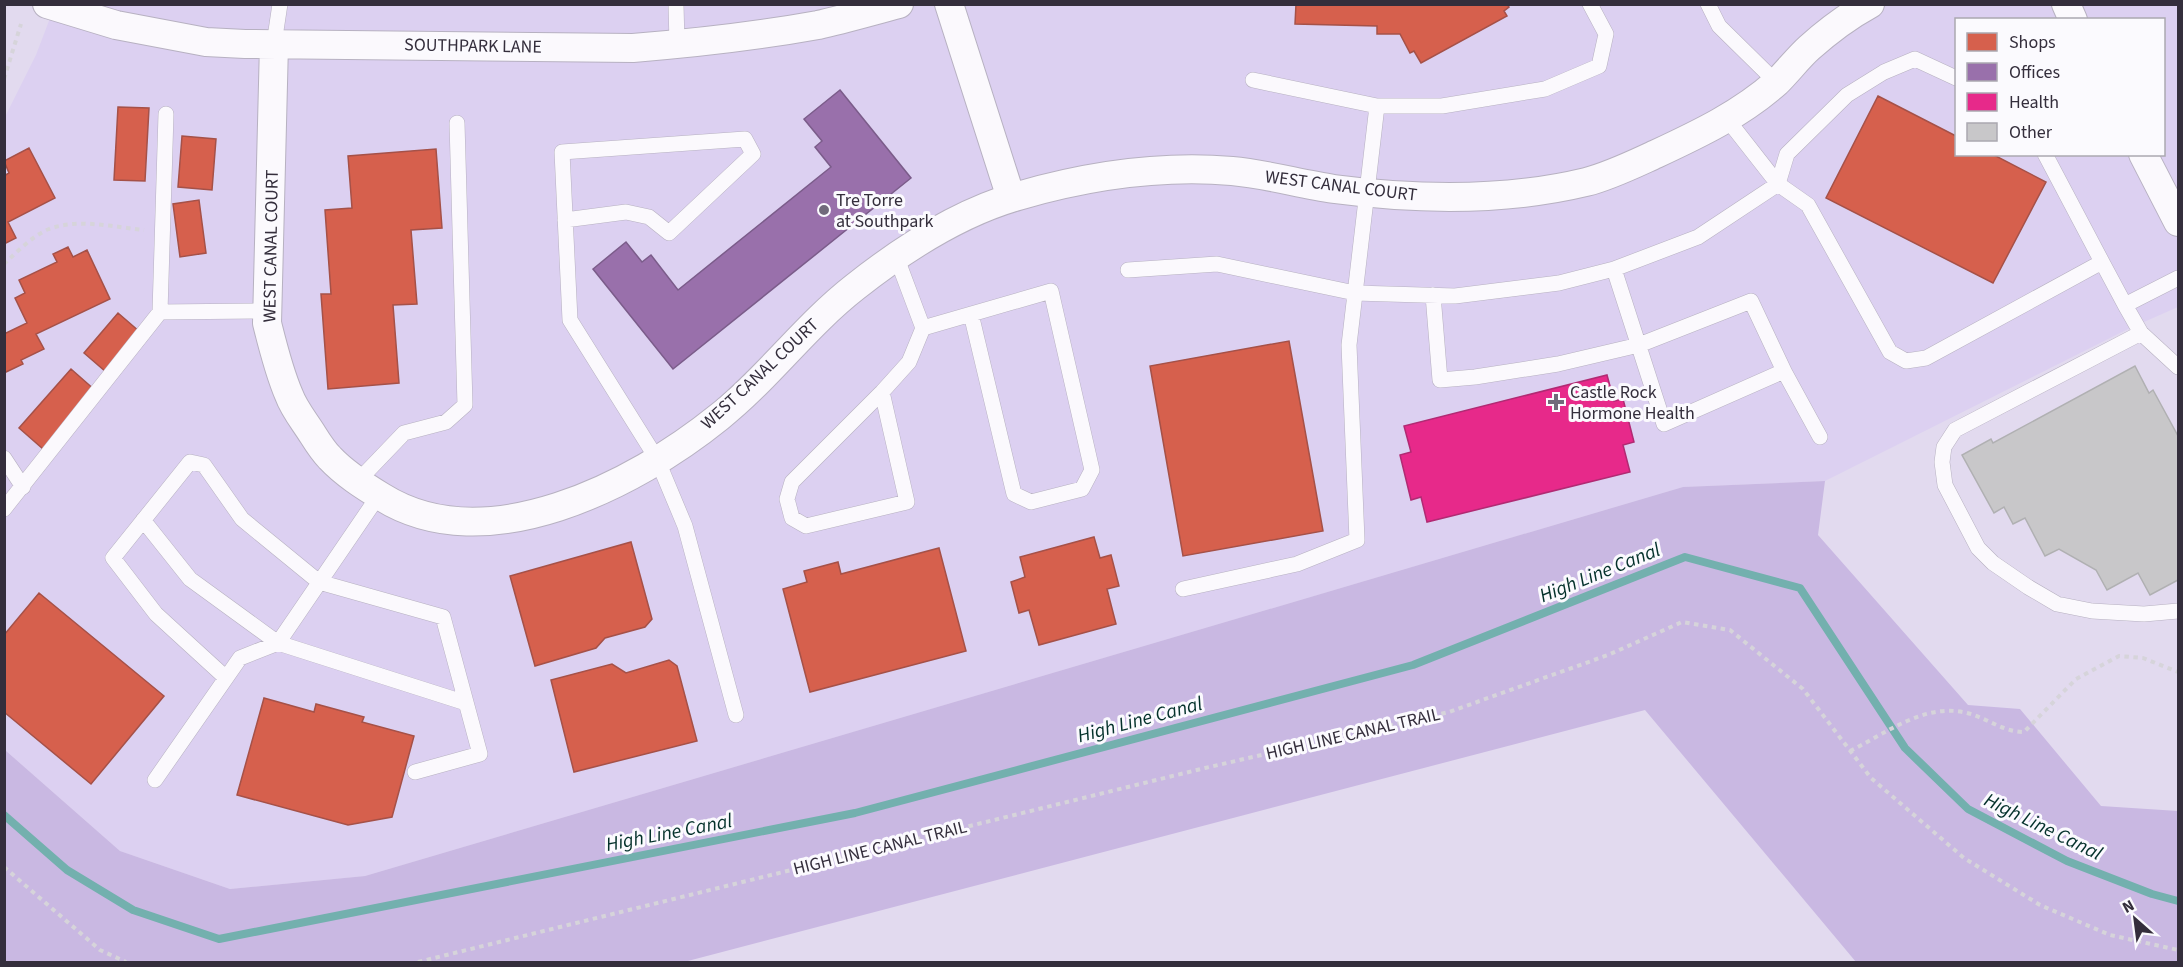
<svg xmlns="http://www.w3.org/2000/svg" width="2183" height="967" viewBox="0 0 2183 967" font-family="'Source Sans 3',sans-serif">
  <style>
    .built { fill: #dcd0f1; fill-rule: evenodd }
    .forest { fill: #c9b8e2 }
    .shops { fill: #d6604d; stroke: #a55148; stroke-width: 1.5 }
    .offices { fill: #9970ab; stroke: #7b5c8a; stroke-width: 1.5 }
    .health { fill: #e7298a; stroke: #b12a73; stroke-width: 1.5 }
    .lines { fill: none; stroke-linecap: round; stroke-linejoin: round }
    .stream { stroke: #73b0ae; stroke-width: 8 }
    .building { fill: #c8c7c9; stroke: #b0b0b2; stroke-width: 1.5 }
    .lane-casing { stroke: #b7b1c1; stroke-width: 16 }
    .street-casing { stroke: #b7b1c1; stroke-width: 30 }
    .path { stroke: #d6d4da; stroke-width: 4; stroke-dasharray: 4.5 4.5; stroke-linecap: butt }
    .lane { stroke: #fbf9fd; stroke-width: 15 }
    .street { stroke: #fbf9fd; stroke-width: 28 }
    .poi-dot { fill: #716a7b; stroke: #fbfafe; stroke-width: 2 }
    .labels { text-anchor: middle; dominant-baseline: central; stroke-width: 6; stroke-linejoin: round; paint-order: stroke }
    .street-label { font-size: 18px; fill: #342e3c; stroke: #fbfafe }
    .poi-label { font-size: 18px; fill: #342e3c; stroke: #fbfafe; text-anchor: start }
    .water-label { font-size: 20px; font-style: italic; fill: #04312b; stroke: #fbfafe }
  </style>
  <rect width="100%" height="100%" fill="#e2daef"/>
  <path class="built" d="M55,5H2178V307L2128,329L1825,481L1683,487L365,876L230,889L120,851L5,750L4,119L36,55ZM1956,20H2164V154H1956Z"/>
  <path class="forest" d="M1825,481L1818,535L1968,705L2020,709L2101,806L2178,811V962H1856L1645,710L684,962H5V750L120,851L230,889L365,876L1683,487Z"/>
  <path class="shops" d="M1296,4H1507L1509,7L1504,11L1507,16L1421,63L1414,51L1410,53L1400,34H1377V26L1295,24Z
    M1878,96L1956,136V154H1992L2046,182L1993,283L1826,198Z
    M118,107L149,108L145,181L114,180Z
    M182,136L216,139L212,190L178,187Z
    M29,148L55,198L8,222L16,238L4,244V176L9,173L4,161Z
    M436,149L442,228L411,230L417,304L393,305L399,383L328,389L321,294H331L325,210L352,208L348,156Z
    M199,200L206,253L180,257L173,204Z
    M68,247L73,257L87,250L110,299L36,334L44,349L21,360L23,364L4,373V334L27,323L15,298L25,293L19,280L57,262L53,254Z
    M118,313L140,332L106,372L84,353Z
    M1289,341L1323,531L1183,556L1150,366Z
    M71,369L96,391L43,449L19,428Z
    M1094,537L1100,558L1111,555L1119,586L1107,589L1116,624L1039,645L1029,610L1019,613L1011,582L1025,577L1020,557Z
    M631,542L652,619L645,627L605,638L596,648L535,666L510,576Z
    M939,548L966,651L810,692L783,589L807,582L804,571L838,562L841,574Z
    M39,593L164,696L91,784L4,712V635Z
    M669,660L677,666L697,741L574,772L551,680L612,664L626,673Z
    M264,698L314,712L316,704L364,717L362,722L414,736L392,817L348,825L237,795Z"/>
  <path class="offices" d="M840,90L911,178L673,369L593,269L626,242L642,262L651,255L678,290L831,167L815,147L822,141L804,119Z"/>
  <path class="health" d="M1607,375L1614,401L1623,399L1634,442L1623,445L1630,472L1427,522L1421,497L1411,500L1400,455L1411,452L1404,426Z"/>
  <g class="lines">
    <path class="stream" d="M4,815L67,870L133,910L219,939L855,813L1413,665L1685,557L1800,588L1905,748L1968,809L2067,861L2152,894L2178,901"/>
  </g>
  <path class="building" d="M2135,366L2149,393L2153,390L2178,436V580L2150,595L2138,573L2107,590L2096,570L2059,549L2045,556L2025,518L2013,524L2004,507L1994,513L1962,455L1991,439L1993,443Z"/>
  <g class="lines">
    <g class="lane-casing">
      <path id="lane" d="M676,4L677,44
        M1708,4L1719,26L1776,82
        M274,44L280,4
        M1956,78L1915,59L1884,72L1847,95L1787,154L1778,184L1808,205L1890,352L1906,361L1926,358L2102,262L2045,154
        M1253,80L1377,106H1442L1545,89L1599,66L1606,34L1590,4
        M166,114L160,312L267,311
        M565,220L626,212L649,217L669,233L753,154L745,139L562,152L570,320L657,459L685,526L736,715
        M2102,262L2125,305L2178,278
        M1128,270L1217,264L1355,293L1455,296L1559,283L1614,269L1698,237L1778,184L1727,119
        M1433,295L1440,380L1475,377L1558,364L1639,345L1751,301L1784,371L1664,424L1614,269
        M2125,305L2141,333L2178,367
        M923,328L1051,291L1092,470L1082,489L1031,502L1014,494L971,314
        M2141,333L1955,430L1944,447L1942,462L1945,485L1978,548L1993,563L2028,587L2057,604L2092,611L2144,614L2178,611
        M1784,371L1820,437
        M882,392L907,502L806,526L792,518L787,499L792,482L882,392L909,362L923,328L896,256
        M4,458L23,487
        M357,482L404,433L446,422L465,405L457,123
        M4,509L160,312
        M143,520L190,579L278,643L466,703
        M1183,589L1297,564L1357,540L1349,345L1377,106
        M226,678L156,614L113,558L190,462L204,465L242,519L319,582L443,617L480,754L415,772
        M155,780L240,658L278,643L379,495"/>
    </g>
    <g class="street-casing">
      <path id="street" d="M47,4L116,25L206,42L245,44L633,48C695,43 757,36 818,25C845,19 872,11 899,4
        M949,4L1011,198
        M2066,4L2073,20
        M274,44L267,323C273,347 279,372 289,395C294,409 305,422 313,435C318,443 323,451 330,458C345,474 364,486 382,497C486,562 635,485 719,417C768,378 805,326 855,287C903,249 958,213 1018,196C1087,176 1160,165 1232,171C1266,174 1300,184 1334,189C1418,200 1503,202 1586,182C1610,176 1634,164 1656,154C1699,134 1741,114 1777,82C1788,71 1798,58 1809,48C1828,31 1848,16 1870,4
        M2143,154L2178,222"/>
    </g>
    <path class="path" d="M4,79L21,24
      M4,264C17,252 32,236 49,229C79,218 113,227 144,230
      M1850,751C1885,734 1925,702 1967,713C1987,718 2003,732 2024,732L2076,679L2119,656L2143,658L2178,672
      M4,867L100,950L126,962
      M418,962L1205,768L1449,712L1608,655L1682,622L1730,630L1803,689L1871,778L1964,858L2040,905L2110,935L2178,950"/>
    <use href="#lane" class="lane"/>
    <use href="#street" class="street"/>
  </g>
  <g class="poi-dot">
    <circle cx="824" cy="210" r="6"/>
    <path d="M1553 393h6v6h6v6h-6v6h-6v-6h-6v-6h6z"/>
  </g>
  <g class="labels">
    <g class="street-label">
      <text transform="translate(473 46) rotate(1)">SOUTHPARK LANE</text>
      <text transform="translate(1341 186) rotate(7)">WEST CANAL COURT</text>
      <text transform="translate(271 246) rotate(-89)">WEST CANAL COURT</text>
      <text transform="translate(760 374) rotate(-43)">WEST CANAL COURT</text>
      <text transform="translate(1353 734) rotate(-13)">HIGH LINE CANAL TRAIL</text>
      <text transform="translate(880 848) rotate(-14)">HIGH LINE CANAL TRAIL</text>
    </g>
    <g class="poi-label">
      <text x="836" y="200">Tre Torre<tspan x="836" dy="21">at Southpark</tspan></text>
      <text x="1570" y="392">Castle Rock<tspan x="1570" dy="21">Hormone Health</tspan></text>
    </g>
    <g class="water-label">
      <text transform="translate(1600 573) rotate(-22)">High Line Canal</text>
      <text transform="translate(1140 720) rotate(-15)">High Line Canal</text>
      <text transform="translate(2043 827) rotate(26)">High Line Canal</text>
      <text transform="translate(669 833) rotate(-11)">High Line Canal</text>
    </g>
  </g>
  <rect width="2183" height="967" fill="none" stroke="#342e3c" stroke-width="12"/>
  <rect x="1955" y="18" width="210" height="138" fill="#fbfafe" stroke="#aba8b0" stroke-width="1.5"/>
  <rect x="1967" y="33" width="30" height="18" fill="#d6604d" stroke="#aba8b0" stroke-width="1.5"/>
  <text x="2009" y="48" font-size="18" fill="#342e3c">Shops</text>
  <rect x="1967" y="63" width="30" height="18" fill="#9970ab" stroke="#aba8b0" stroke-width="1.5"/>
  <text x="2009" y="78" font-size="18" fill="#342e3c">Offices</text>
  <rect x="1967" y="93" width="30" height="18" fill="#e7298a" stroke="#aba8b0" stroke-width="1.5"/>
  <text x="2009" y="108" font-size="18" fill="#342e3c">Health</text>
  <rect x="1967" y="123" width="30" height="18" fill="#c8c7c9" stroke="#aba8b0" stroke-width="1.5"/>
  <text x="2009" y="138" font-size="18" fill="#342e3c">Other</text>
  <g transform="translate(2135 919) rotate(332)" stroke="#fbfafe" stroke-width="4.5" paint-order="stroke">
  <path d="M0-4.5L10 22L0 15L-10 22Z" fill="#342e3c"/>
  <text y="-9" font-size="16" font-weight="bold" text-anchor="middle" fill="#342e3c">N</text>
  </g>
</svg>
